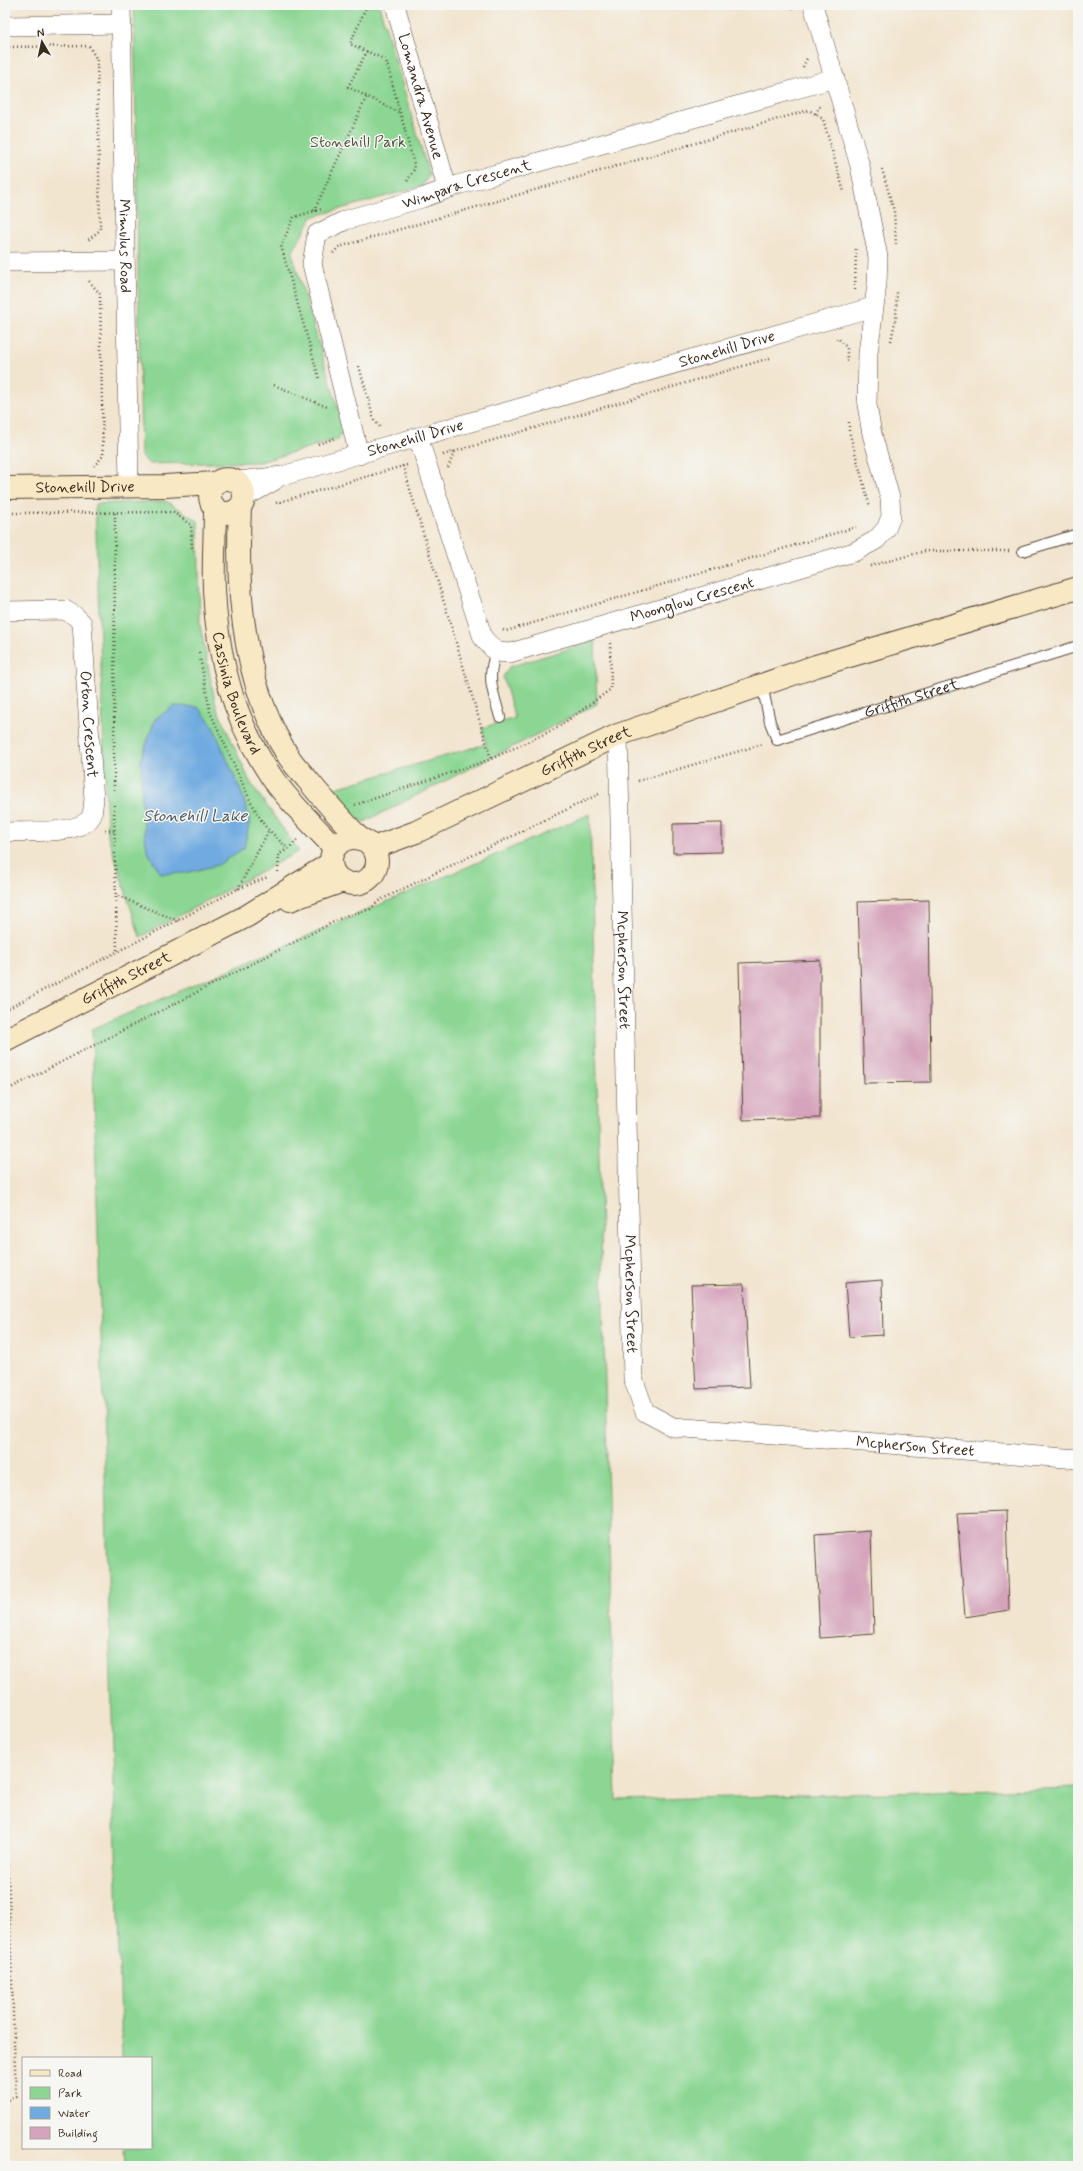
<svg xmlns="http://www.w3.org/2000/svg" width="1083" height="2171" viewBox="0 0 1083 2171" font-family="Mynerve,sans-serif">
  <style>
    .green { fill: #8bd693; stroke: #638058 }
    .water { fill: #6faae0; stroke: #556a7f }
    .building { fill: #d5a4bc }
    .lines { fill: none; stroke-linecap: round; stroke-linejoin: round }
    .lane-casing { stroke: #564639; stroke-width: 12 }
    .street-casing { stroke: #564639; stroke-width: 20 }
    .secondary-casing { stroke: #564639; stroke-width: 24 }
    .path { stroke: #564639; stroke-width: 2.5; stroke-dasharray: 1 3; stroke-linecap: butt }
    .lane { stroke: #fff; stroke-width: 10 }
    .street { stroke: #fff; stroke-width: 19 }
    .secondary { stroke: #f8e8c3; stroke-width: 22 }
    .labels { text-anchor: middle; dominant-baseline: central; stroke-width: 3; stroke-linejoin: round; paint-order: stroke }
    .street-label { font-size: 16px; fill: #3b2a1e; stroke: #f6f6f2 }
    .park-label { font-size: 16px; fill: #4f553b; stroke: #f6f6f2 }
    .water-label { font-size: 17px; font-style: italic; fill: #4d5762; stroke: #f6f6f2 }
  </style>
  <rect width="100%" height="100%" fill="#f6f6f2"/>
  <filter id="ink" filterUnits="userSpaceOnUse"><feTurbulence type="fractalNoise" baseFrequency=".025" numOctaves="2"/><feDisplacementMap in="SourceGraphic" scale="8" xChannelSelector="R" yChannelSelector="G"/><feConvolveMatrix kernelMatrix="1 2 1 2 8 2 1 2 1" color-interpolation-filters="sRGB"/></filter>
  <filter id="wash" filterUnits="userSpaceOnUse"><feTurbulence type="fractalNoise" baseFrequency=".012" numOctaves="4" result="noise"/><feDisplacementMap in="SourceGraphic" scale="16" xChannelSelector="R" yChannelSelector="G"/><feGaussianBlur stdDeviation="0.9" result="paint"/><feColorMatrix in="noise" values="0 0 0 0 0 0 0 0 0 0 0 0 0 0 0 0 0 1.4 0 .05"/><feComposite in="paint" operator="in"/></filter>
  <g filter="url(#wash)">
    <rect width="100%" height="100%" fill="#f2e5cf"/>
    <path class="green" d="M134,5H379L429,175L422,186L312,217L292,253L344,429L338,439L260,462L149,464L141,456Z
      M166,501L198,521L200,625L216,706L250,782L299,851L140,937L107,833L95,504Z
      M595,641L597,704L364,822L346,813L329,790L486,744L482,728L515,718L503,677L509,667Z
      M590,814L616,1800L1078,1788V2166H125L124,2148H151V2058H122L92,1029Z"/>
    <path class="water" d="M174,706L198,707L213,726L242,794L250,820L244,848L218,865L185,873L161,874L147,851L142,809L141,759L155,719Z"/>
    <g id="blocks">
      <path class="building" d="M722,823V852L673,853V824Z
        M929,900L931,1082L864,1083L858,902Z
        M820,960V1118L743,1120L739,963Z
        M882,1280L883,1335L849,1337L845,1283Z
        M744,1284L750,1387L696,1389L691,1285Z
        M1006,1511L1009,1610L965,1617L957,1513Z
        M871,1531L874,1634L820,1638L815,1535Z"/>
    </g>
  </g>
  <g filter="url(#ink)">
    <use href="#blocks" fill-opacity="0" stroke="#564639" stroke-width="1"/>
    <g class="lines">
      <g class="lane-casing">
        <g id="lane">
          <path d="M1023,551L1078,534"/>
          <path d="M496,652C486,679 493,691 500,717"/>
          <path id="s1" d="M762,685L770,722L777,740L1078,646"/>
        </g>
      </g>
      <g class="street-casing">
        <g id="street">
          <path id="s2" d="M121,5L129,487"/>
          <path id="s3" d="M395,5L447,188"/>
          <path d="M5,26L122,24"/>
          <path d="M5,262L124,261"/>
          <path id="s4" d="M418,437L483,638L496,652L510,653L854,552L876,540L886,529L891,517L890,498L872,434L867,405L868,353L877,284L878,257L860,166L813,5"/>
          <path id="s5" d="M359,455L312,264L317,234L346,220L422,198L461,184L835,78"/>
          <path id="s6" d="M238,481L282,476L873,307"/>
          <path d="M245,497L274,481"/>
          <path id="s7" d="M5,611L65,610L75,616L82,623L94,800C93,804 93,811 92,815C84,836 24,831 5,832"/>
          <path id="s8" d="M618,735L633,1378L645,1412L673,1427L1078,1459"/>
        </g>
      </g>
      <g class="secondary-casing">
        <g id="secondary">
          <circle cx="227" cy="496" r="17"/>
          <path id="s9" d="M5,488L165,486L215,483"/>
          <path id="s10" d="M215,508C215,535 213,563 214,590C217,655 234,721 271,776C286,799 315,827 335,848"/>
          <path d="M240,508C236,589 243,684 287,754C292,763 299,770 306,778C323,799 341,819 360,839"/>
          <circle cx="354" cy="861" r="23"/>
          <path id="s11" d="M373,848L416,832L618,735L816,666L1078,588"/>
          <path d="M290,900L343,881"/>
          <path id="s12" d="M5,1040L247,916L331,863"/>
        </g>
      </g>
      <path class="path" d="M367,5L350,44L386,60L415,168L406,183
        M791,5L793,11
        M5,47L89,46L97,60L100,230L87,241
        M367,51L348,87L400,113
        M803,67L807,58
        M816,114L819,107L823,106
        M882,169L894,211L896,244
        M314,211L367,96
        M333,253L339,247L809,110L823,119L844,192
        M89,281L100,294L103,456L94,466
        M855,290L856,249
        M836,339L838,338L847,348V361
        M891,341L896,317L897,291
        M359,366L374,420L381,428
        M319,378L281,246L294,217L322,209
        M274,385L327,407
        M849,422V431L870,507
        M318,444L336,438
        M443,455L770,358
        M407,465L403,466L491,759
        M448,468L454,452
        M276,503L403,466
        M5,513L173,512L191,525L192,551
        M870,566L925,551H1009
        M503,630L506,631L856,527
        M199,652L210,712L251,802L264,825L288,849
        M638,781L763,744
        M114,790L115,512
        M114,805L117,953
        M355,805L491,759L557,728L611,689L610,643
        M105,830L114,831
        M278,872L279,854L288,849L298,839
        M238,889L269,830
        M118,896L178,921
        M5,1010L238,889L268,877
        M5,1091L345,916L370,909L380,900L601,793
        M5,1784L16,2096L5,2101"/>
      <use href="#lane" class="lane"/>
      <use href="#street" class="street"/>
      <use href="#secondary" class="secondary"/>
    </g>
  </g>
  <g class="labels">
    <g class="street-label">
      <text stroke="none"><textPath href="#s3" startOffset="95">Lomandra Avenue</textPath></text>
      <text stroke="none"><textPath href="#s5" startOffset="385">Wimpara Crescent</textPath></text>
      <text stroke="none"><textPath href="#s2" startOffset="241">Mimulus Road</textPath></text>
      <text stroke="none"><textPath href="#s6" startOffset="507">Stonehill Drive</textPath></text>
      <text stroke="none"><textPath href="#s6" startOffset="183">Stonehill Drive</textPath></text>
      <text stroke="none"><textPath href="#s9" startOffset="80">Stonehill Drive</textPath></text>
      <text stroke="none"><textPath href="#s4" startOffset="434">Moonglow Crescent</textPath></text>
      <text stroke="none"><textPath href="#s10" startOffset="188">Cassinia Boulevard</textPath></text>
      <text stroke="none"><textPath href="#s1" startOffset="198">Griffith Street</textPath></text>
      <text stroke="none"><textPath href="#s7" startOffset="183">Orton Crescent</textPath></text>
      <text stroke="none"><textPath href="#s11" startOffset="234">Griffith Street</textPath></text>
      <text stroke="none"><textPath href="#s8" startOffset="235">Mcpherson Street</textPath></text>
      <text stroke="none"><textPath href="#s12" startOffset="136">Griffith Street</textPath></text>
      <text stroke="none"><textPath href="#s8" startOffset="559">Mcpherson Street</textPath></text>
      <text stroke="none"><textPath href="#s8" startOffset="954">Mcpherson Street</textPath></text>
    </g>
    <g class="park-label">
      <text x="358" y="142">Stonehill Park</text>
    </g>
    <g class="water-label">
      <text x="195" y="816">Stonehill Lake</text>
    </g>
  </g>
  <rect width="1083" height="2171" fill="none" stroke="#f6f6f2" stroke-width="20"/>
  <rect x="22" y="2057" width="130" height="92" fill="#f6f6f2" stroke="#aba49d"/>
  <rect x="30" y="2070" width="20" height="6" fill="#f8e8c3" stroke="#aba49d"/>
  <text x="58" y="2077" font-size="12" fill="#3b2a1e">Road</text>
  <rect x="30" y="2087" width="20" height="12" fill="#8bd693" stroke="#aba49d"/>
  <text x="58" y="2097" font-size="12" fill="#3b2a1e">Park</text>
  <rect x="30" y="2107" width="20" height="12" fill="#6faae0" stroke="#aba49d"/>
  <text x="58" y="2117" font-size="12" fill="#3b2a1e">Water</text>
  <rect x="30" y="2127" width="20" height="12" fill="#d5a4bc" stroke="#aba49d"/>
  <text x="58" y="2137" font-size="12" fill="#3b2a1e">Building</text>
  <g transform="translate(42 42) rotate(351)" stroke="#f6f6f2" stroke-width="3" paint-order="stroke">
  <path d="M0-3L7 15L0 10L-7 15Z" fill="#3b2a1e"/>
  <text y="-6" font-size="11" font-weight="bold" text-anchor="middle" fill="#3b2a1e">N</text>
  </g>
</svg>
